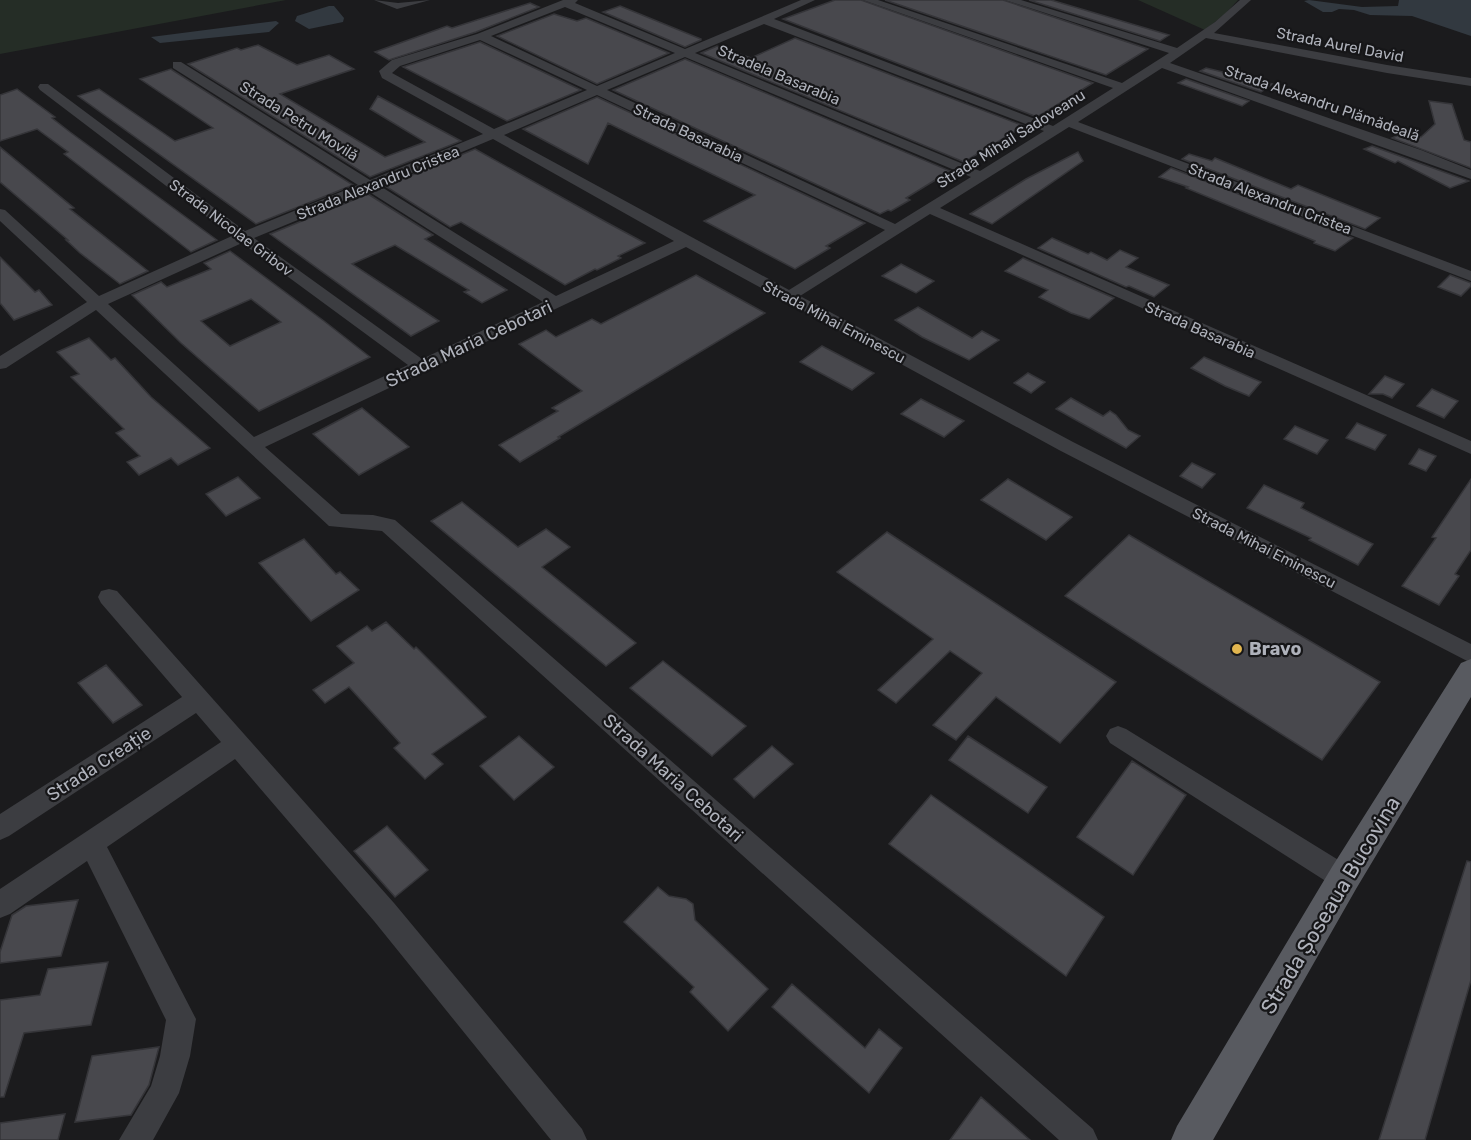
<svg xmlns="http://www.w3.org/2000/svg" width="1471" height="1140" viewBox="0 0 1471 1140" font-family="Rubik,sans-serif">
  <style>
    .green { fill: #252d26 }
    .water { fill: #323940 }
    .building { fill: #48484d; stroke: #353539; stroke-width: 1.5; fill-rule: evenodd }
    .lines { fill: none; stroke-linecap: round; stroke-linejoin: round }
    .minor { fill: #3c3d41; fill-rule: evenodd }
    .major { fill: #585a60; fill-rule: evenodd }
    .poi-dot { fill: #e1b54f; stroke: #161618; stroke-width: 2 }
    .labels { text-anchor: middle; dominant-baseline: central; stroke-width: 4.5; stroke-linejoin: round; paint-order: stroke }
    .far-street-label { font-size: 15px; fill: #afb2bb; stroke: #161618 }
    .street-label { font-size: 18px; fill: #afb2bb; stroke: #161618 }
    .poi-label { font-size: 18px; font-weight: bold; fill: #afb2bb; stroke: #161618; text-anchor: start }
    .near-street-label { font-size: 21px; fill: #afb2bb; stroke: #161618 }
  </style>
  <rect width="100%" height="100%" fill="#1b1b1d"/>
  <path class="green" d="M0,0H286L0,54Z
    M1138,0H1238L1226,13L1205,30Z"/>
  <path class="water" d="M1309,0L1362,7L1398,6L1399,0H1471V36L1412,16L1370,15L1354,10L1339,9L1332,12H1323L1304,1Z
    M329,6H334L344,18L343,22L309,29L295,21L297,16Z
    M276,21L279,23L269,32L160,43L151,37Z"/>
  <path class="building" d="M835,0H861L1093,83L1037,117L783,19Z
    M885,0H1003L1148,49L1106,75Z
    M1029,0H1051L1169,35L1160,41Z
    M530,3L539,7L476,32L389,60L375,52L439,29L447,26L452,28Z
    M620,6L701,39V40L685,47L603,12Z
    M554,14L577,21L586,18L669,53L597,84L497,36Z
    M795,38L1024,126L964,162L701,53L717,46L751,58Z
    M480,42L581,90L507,121L403,67Z
    M258,45L297,65L329,55L354,69L280,94L385,157L425,142L370,109L378,96L461,141L370,177L188,64L237,48L241,50Z
    M685,59L950,171L906,198L910,200L891,211L888,210L880,214L613,90Z
    M1206,68L1273,84L1261,92L1200,71Z
    M171,69L172,70L353,185L256,224L78,96L99,89L175,141L213,128L140,79Z
    M1186,79L1249,101L1242,106L1178,83Z
    M17,89L55,117L52,118L70,132L217,240L191,252L64,154L68,152L37,129L0,141V95Z
    M597,97L865,223L826,246L830,248L795,269L704,221L755,195L608,123L588,164L523,129Z
    M1429,101L1452,104L1464,140L1471,142V168L1392,138L1405,132L1421,137L1435,124Z
    M1372,146L1469,181L1450,188L1398,161L1395,163L1364,149Z
    M0,147L74,208L70,209L148,271L120,284L80,253L66,240H68L0,182Z
    M475,149L606,222L645,243L618,256L621,258L597,270L595,269L565,285L461,222L450,227L385,186Z
    M1078,152L1083,161L992,224L970,214L1026,179Z
    M1189,154L1212,161L1215,158L1291,189L1298,185L1380,218L1365,229L1182,159Z
    M1171,168L1353,238L1335,251L1314,243L1315,241L1186,188L1188,187L1159,177Z
    M368,194L433,235L425,239L507,290L482,303L464,292L469,290L395,245L352,264L439,321L411,336L270,234Z
    M1052,238L1088,254L1091,252L1107,260L1120,250L1138,258L1126,267L1169,285L1154,297L1129,286L1126,287L1038,248Z
    M230,251L324,321L370,357L259,411L181,343L132,295L161,282L167,287L211,269L204,263ZM251,299L281,322L230,346L201,321Z
    M0,257L35,292L39,290L52,305L14,320L0,303Z
    M1023,258L1114,298L1089,319L1071,313L1039,297L1048,290L1005,271Z
    M901,264L934,281L916,293L882,276Z
    M696,275L765,313L558,437L560,438L520,462L499,445L558,411L552,408L582,391L519,344L546,330L556,337L592,319L601,324Z
    M1450,275L1471,283V286L1461,296L1438,287Z
    M918,307L972,338L982,331L999,340L969,360L922,337L895,320Z
    M89,338L111,360L115,358L151,397L210,448L178,465L171,458L139,475L127,462L140,456L116,433L124,429L71,377L79,374L57,352Z
    M822,346L874,373L852,390L800,362Z
    M1204,357L1236,371L1261,382L1249,396L1225,386L1191,368Z
    M1028,373L1045,382L1031,393L1014,383Z
    M1385,376L1404,384L1392,398L1383,394H1369Z
    M1432,389L1458,401L1444,418L1417,406Z
    M1071,398L1103,416L1110,411L1116,415L1128,430L1140,436L1126,448L1056,409Z
    M921,399L964,421L944,437L901,414Z
    M362,408L409,447L359,475L313,434Z
    M1357,423L1386,435L1375,450L1346,438Z
    M1295,426L1328,440L1317,454L1284,439Z
    M1419,449L1436,456L1426,471L1409,464Z
    M1192,463L1215,474L1202,488L1180,476Z
    M238,477L260,498L226,516L206,494Z
    M1008,479L1072,517L1046,540L981,500Z
    M1471,479V550L1455,574L1459,576L1439,605L1402,586L1436,538L1432,537Z
    M1264,485L1304,503L1301,508L1373,544L1358,565L1309,540L1311,538L1247,508Z
    M462,502L518,547L546,529L570,547L542,567L636,643L606,666L431,521Z
    M887,532L1047,637L1116,682L1060,743L996,697L956,740L933,725L982,673L950,651L896,703L878,690L933,639L837,572Z
    M1129,535L1380,682L1322,760L1065,596Z
    M304,539L336,574L340,572L359,590L311,621L259,563Z
    M386,622L414,649L416,647L486,717L432,754L443,764L425,779L394,748L400,743L349,687L325,703L313,690L354,663L337,646L367,626L372,631Z
    M663,661L746,726L712,756L630,688Z
    M106,665L142,705L113,723L78,683Z
    M519,736L554,767L514,800L480,766Z
    M968,736L1047,787L1028,813L949,760Z
    M772,746L793,764L754,798L734,779Z
    M1132,761L1186,795L1133,875L1077,837Z
    M931,795L1104,917L1066,976L889,844Z
    M387,826L428,870L395,897L354,851Z
    M1467,861L1471,862V980L1425,1140H1379Z
    M658,887L669,896L686,899L693,904L695,920L768,989L728,1031L690,992L694,987L624,922Z
    M78,900L61,956L0,963V952L12,915L26,906Z
    M108,962L91,1025L24,1033L4,1097H0V1000L40,995L48,969Z
    M792,984L865,1048L879,1029L902,1048L869,1093L772,1007Z
    M159,1047L149,1085L131,1115L75,1122L92,1056Z
    M981,1097L1030,1140H950Z
    M65,1114L58,1140H0V1123Z"/>
  <g class="lines">
    <path class="minor" d="M374,0L398,3L430,0L397,9Z
      M563,0H578L575,3L685,49L801,0H815L774,19L1053,126L1113,88L863,0H878L1122,83L1169,53L1005,0H1021L1177,48L1215,22L1240,0H1251L1214,33L1387,65L1471,78V86L1387,73L1206,38L1170,63L1421,150L1471,170V179L1162,68L1078,122L1471,271V281L1069,127L940,208L1471,441V454L930,214L800,296L1073,442L1471,644V663L1059,450L686,247L265,447L341,514L373,515L395,520L1093,1129L1098,1140H1059L382,531L329,526L96,310L6,368L0,369V356L87,302L0,221V209L5,210L99,296L232,236L40,90L38,87L40,84H48L245,231L358,185L173,68V62H181L370,180L483,134L382,78L379,71L392,60L477,34ZM565,7L675,53L597,86L491,36ZM764,24L1044,131L980,171L695,53ZM480,40L587,90L494,129L392,73L400,66ZM685,57L971,177L895,224L607,90ZM597,95L885,230L789,290L504,135ZM493,139L674,241L556,296L380,186ZM368,191L543,302L422,359L254,238ZM242,243L408,365L254,437L108,304Z
      M109,589L117,591L394,903L582,1129L587,1140H551L374,921L235,759L107,847L196,1019L190,1056L179,1093L153,1140H119L151,1086L160,1056L166,1020L87,861L10,914L0,918V889L221,742L196,713L9,836L0,840V814L182,697L101,603L98,597L101,591Z
      M1118,726L1126,729L1353,869L1357,878L1353,887L1344,890L1335,887L1110,743L1106,736L1110,729Z"/>
    <path class="major" d="M1471,659V697L1356,889L1213,1140H1171L1177,1126L1332,867L1461,663Z"/>
  </g>
  <circle class="poi-dot" cx="1237" cy="649" r="6"/>
  <g class="labels">
    <g class="far-street-label">
      <text transform="translate(1340 45) rotate(11)">Strada Aurel David</text>
      <text transform="translate(779 75) rotate(23)">Stradela Basarabia</text>
      <text transform="translate(1322 103) rotate(19)">Strada Alexandru Plămădeală</text>
      <text transform="translate(299 121) rotate(32)">Strada Petru Movilă</text>
      <text transform="translate(688 133) rotate(25)">Strada Basarabia</text>
      <text transform="translate(1011 139) rotate(-32)">Strada Mihail Sadoveanu</text>
      <text transform="translate(378 183) rotate(-22)">Strada Alexandru Cristea</text>
      <text transform="translate(1270 199) rotate(21)">Strada Alexandru Cristea</text>
      <text transform="translate(231 228) rotate(37)">Strada Nicolae Gribov</text>
      <text transform="translate(834 322) rotate(28)">Strada Mihai Eminescu</text>
      <text transform="translate(1200 330) rotate(24)">Strada Basarabia</text>
      <text transform="translate(1264 548) rotate(27)">Strada Mihai Eminescu</text>
    </g>
    <g class="street-label">
      <text transform="translate(469 344) rotate(-25)">Strada Maria Cebotari</text>
      <text transform="translate(99 764) rotate(-33)">Strada Creație</text>
      <text transform="translate(673 778) rotate(42)">Strada Maria Cebotari</text>
    </g>
    <g class="poi-label">
      <text x="1249" y="649">Bravo</text>
    </g>
    <g class="near-street-label">
      <text transform="translate(1330 905) rotate(-59)">Strada Șoseaua Bucovina</text>
    </g>
  </g>
</svg>
